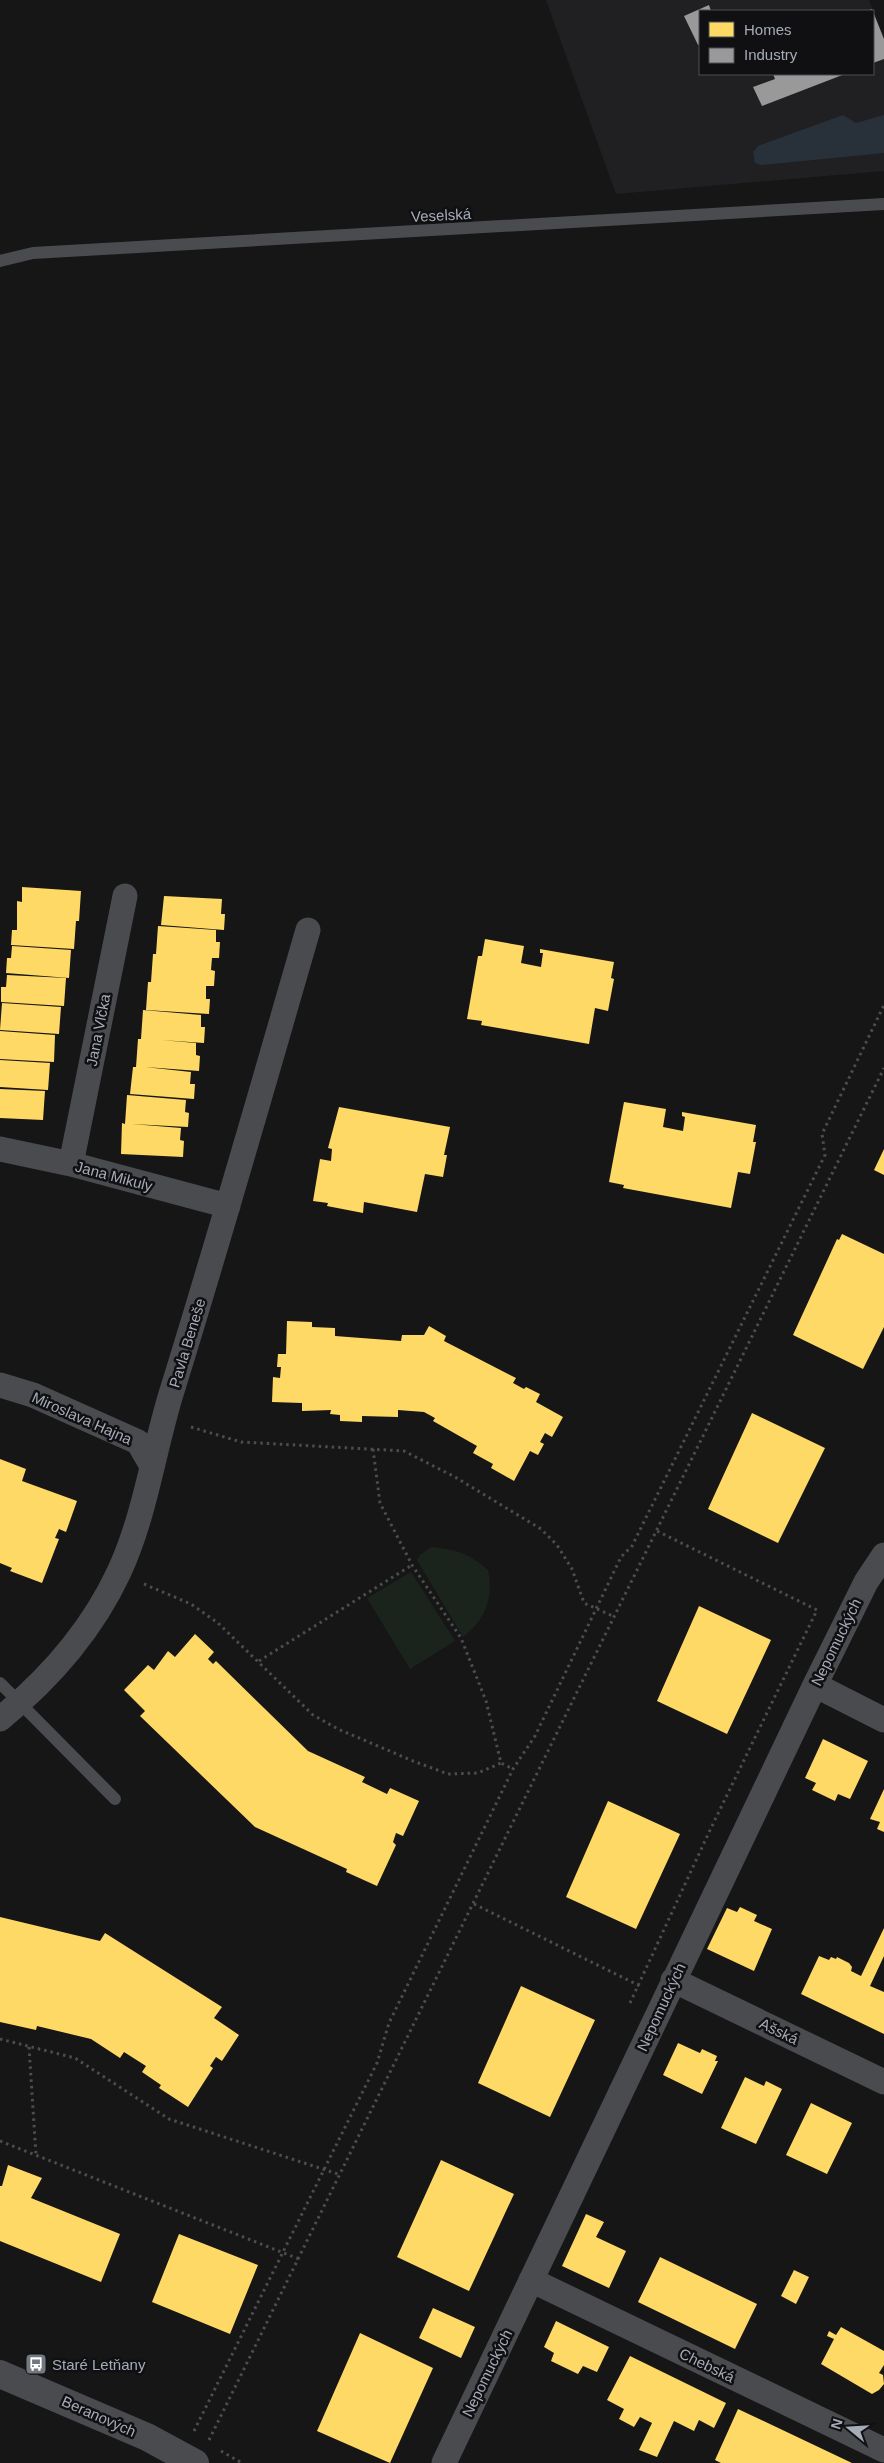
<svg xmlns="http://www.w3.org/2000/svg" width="884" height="2463" viewBox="0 0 884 2463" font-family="Arial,sans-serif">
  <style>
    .built { fill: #202022; fill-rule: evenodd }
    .green { fill: #1b231d }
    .water { fill: #283139 }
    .homes { fill: #ffd966 }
    .industry { fill: #999 }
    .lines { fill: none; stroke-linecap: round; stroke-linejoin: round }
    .path { stroke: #4b4d50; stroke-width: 3; stroke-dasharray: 2.5 4; stroke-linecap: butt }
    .service { stroke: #494b4f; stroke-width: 12 }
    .minor { stroke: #494b4f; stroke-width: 25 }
    .tertiary { stroke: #494b4f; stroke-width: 28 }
    .labels { text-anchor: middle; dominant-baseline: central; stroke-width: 5; stroke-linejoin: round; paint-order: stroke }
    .street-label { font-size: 15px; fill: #a5abb8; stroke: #101012 }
    .poi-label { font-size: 15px; fill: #a5abb8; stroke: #101012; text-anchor: start }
  </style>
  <rect width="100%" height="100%" fill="#161616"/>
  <path class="built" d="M546,0H869L884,39V171L616,194ZM700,11H873V74H700Z"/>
  <path class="green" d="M431,1547C455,1549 470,1554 488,1570C494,1598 485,1620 463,1637L417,1560L420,1555Z
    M411,1572L455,1641L410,1669L367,1598Z"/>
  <path class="water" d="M843,115L856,123L884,115V153L761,165L755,163L753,152L758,146Z"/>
  <path class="homes" d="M22,887L81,891L79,921H76L74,949L11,945L12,930H17V901L22,902Z
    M164,896L222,899L221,914H225L224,930L161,925Z
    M158,926L216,930V942H220L219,958H212L211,970L215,971L214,986H206V999H210L209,1014L146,1010L148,982H151L153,954H156Z
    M485,939L524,946L521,963L541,967L543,953H540V949L614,962L611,978L614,979L608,1011L595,1008L589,1044L481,1025L482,1021L467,1019L478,956H482Z
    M12,946L71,950L69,978L6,973L7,958H11Z
    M7,975L66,978L64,1006L1,1002V987H6Z
    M2,1003L61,1007L59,1034L0,1030Z
    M143,1010L201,1015V1027H205L204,1043L161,1040L196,1043V1055L200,1056L199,1071L145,1067L191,1072L190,1084H195L194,1099L130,1094L133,1067H136L138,1039H141Z
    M0,1031L55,1035L54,1062L0,1059Z
    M0,1060L50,1063L48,1090L0,1087Z
    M0,1089L45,1091L43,1120L0,1118Z
    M127,1095L186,1100L185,1112L189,1113L188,1127L132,1124L181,1128L180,1140L184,1141L183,1157L121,1154L122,1123L125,1124Z
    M624,1102L666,1109L663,1127L683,1131L685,1117L682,1116V1112L756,1125L753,1142H756L750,1174L738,1172L731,1208L623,1188L624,1185L609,1182Z
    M339,1107L450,1127L444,1155H447L443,1177L425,1174L417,1212L364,1202L363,1213L327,1206L328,1203L313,1201L320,1159L331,1161L332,1149L328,1148Z
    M884,1149V1175L874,1170Z
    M842,1234L884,1254V1327L863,1369L793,1335L837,1239L839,1240Z
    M287,1321L312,1322V1327L335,1328V1336L401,1341L402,1335H424L429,1326L446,1336L444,1341L516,1378L513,1383L524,1389L526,1387L540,1394L536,1402L563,1417L552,1437L545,1433L540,1442L544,1444L538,1455L530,1451L514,1481L491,1468L493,1464L473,1453L477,1446L433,1421L435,1418L424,1412L398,1410V1417L362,1416V1422L340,1421V1415L330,1414L331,1410L302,1411V1403L272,1402L273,1377L280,1378L281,1367H277L278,1354H286Z
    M752,1413L825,1448L778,1543L708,1509Z
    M0,1459L26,1469L22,1481L77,1501L66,1532L59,1529L55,1538L59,1539L42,1583L10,1571L12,1568L0,1563Z
    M699,1606L771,1640L727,1734L657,1701Z
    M195,1634L214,1652L208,1659L213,1664L216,1661L308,1751L365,1777L362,1782L387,1794L390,1788L419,1801L403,1836L396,1833L393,1842L396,1845L377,1886L346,1872L347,1869L255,1827L140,1716L145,1711L124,1690L148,1665L154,1670L168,1651L175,1657Z
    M823,1739L868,1761L850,1799L838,1794L835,1801L812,1790L816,1783L805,1778Z
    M884,1789V1832L877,1829L880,1822L870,1819Z
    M608,1801L680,1834L636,1929L566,1897Z
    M740,1907L757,1915L754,1921L772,1929L754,1971L707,1949L727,1908L737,1912Z
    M0,1917L100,1941L105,1933L222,2007L214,2018L239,2035L222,2061L216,2057L210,2066L213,2068L188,2107L159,2088L161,2085L142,2072L146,2066L124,2052L120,2058L91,2039L37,2026L36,2030L0,2022Z
    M884,1928V1956L870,1986L884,1992V2034L801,1994L819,1956L829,1960L831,1957L836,1959L837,1957L849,1963L852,1967L851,1971L861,1976Z
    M521,1986L595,2020L550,2117L478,2083Z
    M678,2043L700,2053L702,2049L717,2056L715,2061H718L702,2094L663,2075Z
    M745,2077L764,2086L766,2081L782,2089L756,2144L721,2128Z
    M811,2103L852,2123L827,2174L786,2155Z
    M441,2160L514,2194L469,2291L397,2257Z
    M8,2165L42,2178L31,2198L120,2234L101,2282L0,2241V2186H2Z
    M586,2214L604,2222L596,2237L626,2251L609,2288L562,2266Z
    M179,2234L258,2265L230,2334L152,2302Z
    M660,2257L757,2304L735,2349L638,2302Z
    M794,2270L809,2277L796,2304L781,2296Z
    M433,2308L475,2327L461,2358L419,2338Z
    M556,2321L609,2347L597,2372L583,2366L578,2374L551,2361L554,2353L544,2347Z
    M841,2327L884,2351V2365L879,2373L883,2375L884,2384L879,2390L872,2394L821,2364L834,2339L827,2336L829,2331L836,2335Z
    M360,2333L433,2368L390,2463L317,2431Z
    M630,2356L726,2403L714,2428L699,2420L694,2431L674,2421L657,2457L639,2450L652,2423L640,2417L634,2427L619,2419L624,2409L607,2400Z
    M738,2409L852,2463H721L715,2460Z"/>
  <path class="industry" d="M709,5L711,11H700V44L698,45L684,16Z
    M872,9L884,39V59L873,63V11H867Z
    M773,74H845L762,106L753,87L775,79Z"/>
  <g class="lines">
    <path class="path" d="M191,1427L241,1442L404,1451L455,1477L541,1529L557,1545L572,1569L584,1603L615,1617
      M373,1449L380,1503L412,1565L461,1638L486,1701L501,1763L513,1769
      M144,1584L191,1604L218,1623L313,1715L338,1729L413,1761L448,1774L478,1773L501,1763
      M259,1661L412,1565
      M474,1904L640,1986
      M630,2003L711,1828L817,1610L657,1531
      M0,2039L75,2058L169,2119L341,2175
      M29,2047L36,2155
      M0,2141L299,2259
      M194,2431L377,2063L389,2023L513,1769L535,1736L621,1557L632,1546L825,1155L822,1134L884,1005
      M209,2440L884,1068
      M221,2451L242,2463"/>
    <path class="service" d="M0,261L33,253L884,204
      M0,1683L115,1799"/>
    <path class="minor" d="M0,1149L71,1164L228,1206
      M71,1164L125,896
      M0,1385L33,1395L138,1442L152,1466
      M815,1685L884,1720
      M0,1719C49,1679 92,1630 119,1572C145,1516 153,1453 171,1394C219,1240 263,1085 308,930
      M673,1980L884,2082
      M531,2280L884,2450
      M444,2463L815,1685L866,1582L884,1555"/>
    <path class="tertiary" d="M0,2374L147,2437L195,2463"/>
  </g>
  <defs>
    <g id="bus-square" transform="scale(1.125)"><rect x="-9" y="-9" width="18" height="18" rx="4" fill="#73777f" stroke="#101012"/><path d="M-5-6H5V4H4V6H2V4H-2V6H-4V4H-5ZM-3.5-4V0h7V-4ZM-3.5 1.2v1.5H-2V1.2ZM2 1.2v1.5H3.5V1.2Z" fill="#fff"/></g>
  </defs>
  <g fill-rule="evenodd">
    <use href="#bus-square" x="36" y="2364"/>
  </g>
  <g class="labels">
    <g class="street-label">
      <text transform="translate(441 215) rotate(-3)">Veselská</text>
      <text transform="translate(98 1030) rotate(-79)">Jana Vlčka</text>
      <text transform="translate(114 1176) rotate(15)">Jana Mikuly</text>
      <text transform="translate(187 1343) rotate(-73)">Pavla Beneše</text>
      <text transform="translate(82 1418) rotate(24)">Miroslava Hajna</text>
      <text transform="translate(836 1642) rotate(-64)">Nepomuckých</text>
      <text transform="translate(661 2007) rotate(-65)">Nepomuckých</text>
      <text transform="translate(779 2031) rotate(26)">Ašská</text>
      <text transform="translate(707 2365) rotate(26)">Chebská</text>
      <text transform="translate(487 2373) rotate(-64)">Nepomuckých</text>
      <text transform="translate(99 2416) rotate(24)">Beranových</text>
    </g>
    <g class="poi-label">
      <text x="52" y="2364">Staré Letňany</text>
    </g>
  </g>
  <rect x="699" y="10" width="175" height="65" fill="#101012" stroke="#4c4e54"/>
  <rect x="709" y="22" width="25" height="15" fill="#ffd966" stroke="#4c4e54"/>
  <text x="744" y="35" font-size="15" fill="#a5abb8">Homes</text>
  <rect x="709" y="48" width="25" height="15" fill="#999999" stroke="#4c4e54"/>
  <text x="744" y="60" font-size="15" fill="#a5abb8">Industry</text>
  <g transform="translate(849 2428) rotate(288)" stroke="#101012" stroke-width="4" paint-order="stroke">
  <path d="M0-4L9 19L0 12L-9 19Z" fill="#a5abb8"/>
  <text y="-8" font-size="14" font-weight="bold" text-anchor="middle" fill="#a5abb8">N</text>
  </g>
</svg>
